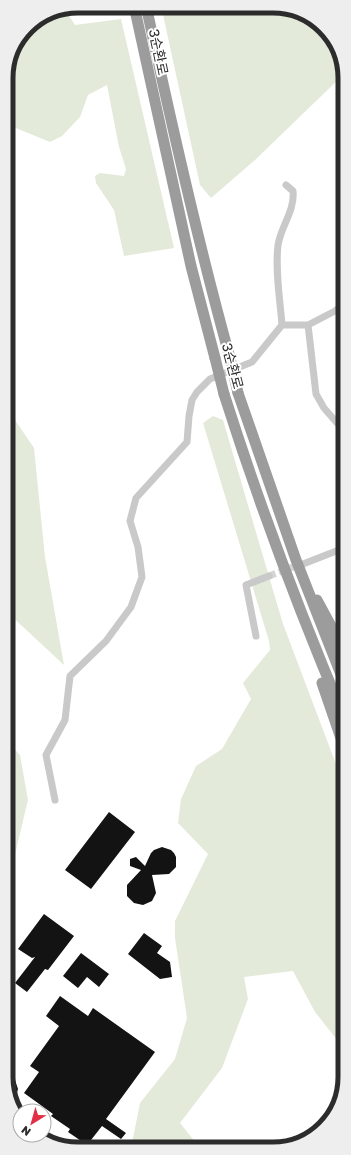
<svg xmlns="http://www.w3.org/2000/svg" width="351" height="1155" viewBox="0 0 351 1155" font-family="'Golos Text','Noto Sans KR',sans-serif">
  <style>
    .green { fill: #e3ead9 }
    .building { fill: #131313 }
    .lines { fill: none; stroke-linecap: round; stroke-linejoin: round }
    .minor-tunnel { stroke: #d5d5d5; stroke-width: 7; stroke-dasharray: 7 3.5; stroke-linecap: butt }
    .minor { stroke: #c9c9c9; stroke-width: 7 }
    .trunk { stroke: #9c9c9c; stroke-width: 11 }
    .trunk-bridge { stroke: #9c9c9c; stroke-width: 11 }
    .labels { text-anchor: middle; dominant-baseline: central; stroke-width: 4; stroke-linejoin: round; paint-order: stroke }
    .street-label { font-size: 14px; fill: #2c2c2c; stroke: #fff }
    .rim { fill: none; stroke: #2c2c2c; stroke-width: 5 }
  </style>
  <rect width="100%" height="100%" fill="#fff"/>
  <path class="green" d="M287,7L324,27L344,64V74L255,160L211,198L200,185L162,10Z
    M51,11H66L75,25L121,19L174,248L124,256L114,210L96,183L95,176L100,173L124,176L126,169L119,147L107,85L88,95L80,117L62,136L50,142L6,124V74L18,62C16,34 28,26 51,11Z
    M7,409L13,417L34,448L45,557L64,665L7,612Z
    M213,416L223,420L283,624L345,788V1050L315,1012L293,971L244,977L248,999L222,1068L180,1123L200,1148H131L140,1103L175,1059L187,1018L175,938V921L208,854L178,823L181,799L196,766L222,749L251,699L243,683L270,650L269,641L203,423Z
    M7,741L20,755L28,800L12,867L10,905L7,909Z"/>
  <path class="building" d="M109,812L135,832L91,889L65,870Z
    M162,847L171,850L174,853L176,857V867L169,874L152,875L156,893L152,901L143,905L134,903L127,896V885L141,870L130,866V859L136,857L145,866L151,853L154,850Z
    M44,914L74,936L48,970L45,969L27,992L15,983L35,957L32,958L18,949Z
    M144,933L162,946L157,953L170,962L172,977L160,979L128,954Z
    M7,948L14,968L7,972Z
    M81,953L109,974L99,987L87,977L78,988L63,976Z
    M60,996L88,1016L93,1008L155,1052L106,1119L126,1133L121,1139L102,1126L91,1140L101,1148L90,1147L68,1132L70,1129L51,1116L53,1114L24,1093L39,1072L30,1066L59,1026L46,1016Z
    M7,1007L15,1012L7,1024Z
    M7,1071L15,1080L18,1089L14,1103L7,1091Z"/>
  <g class="lines">
    <path class="minor-tunnel" d="M269,576L301,564"/>
    <path class="minor" d="M344,303L335,311L308,325L316,394L324,408L344,431
      M282,325H308
      M303,564L344,548
      M256,636L246,585L269,576
      M55,800L46,755L65,720L70,676L106,641L131,607L142,577L138,547L130,521L136,498L187,442L189,416L192,400L197,392L210,379L252,362L282,325C280,299 275,271 278,245C281,226 295,211 293,191L286,185"/>
    <path class="trunk" d="M135,10L191,266L215,358
      M147,10C172,127 198,243 230,358
      M238,393L296,560L344,682
      M224,394C259,504 299,611 344,717
      M317,600L344,650
      M322,683L344,747"/>
    <path class="trunk-bridge" d="M215,358L224,394
      M230,358L238,393"/>
  </g>
  <g class="labels">
    <g class="street-label">
      <text transform="translate(159 52) rotate(78)">3순환로</text>
      <text transform="translate(233 366) rotate(75)">3순환로</text>
    </g>
  </g>
  <path d="M0 0H351V1155H0ZM78 13H273A65 65 0 0 1 338 78V1077A65 65 0 0 1 273 1142H78A65 65 0 0 1 13 1077V78A65 65 0 0 1 78 13Z" fill="#eee" fill-rule="evenodd"/>
  <path class="rim" d="M78 13H273A65 65 0 0 1 338 78V1077A65 65 0 0 1 273 1142H78A65 65 0 0 1 13 1077V78A65 65 0 0 1 78 13Z"/>
  <g transform="translate(32 1123) rotate(217)"><circle r="19" fill="#ffffff" stroke="#ababab"/>
  <path d="M0-3L7 15L0 10L-7 15Z" fill="#e22f46"/>
  <text y="-6" font-size="11" font-weight="bold" text-anchor="middle" fill="#2c2c2c">N</text>
  </g>
</svg>
